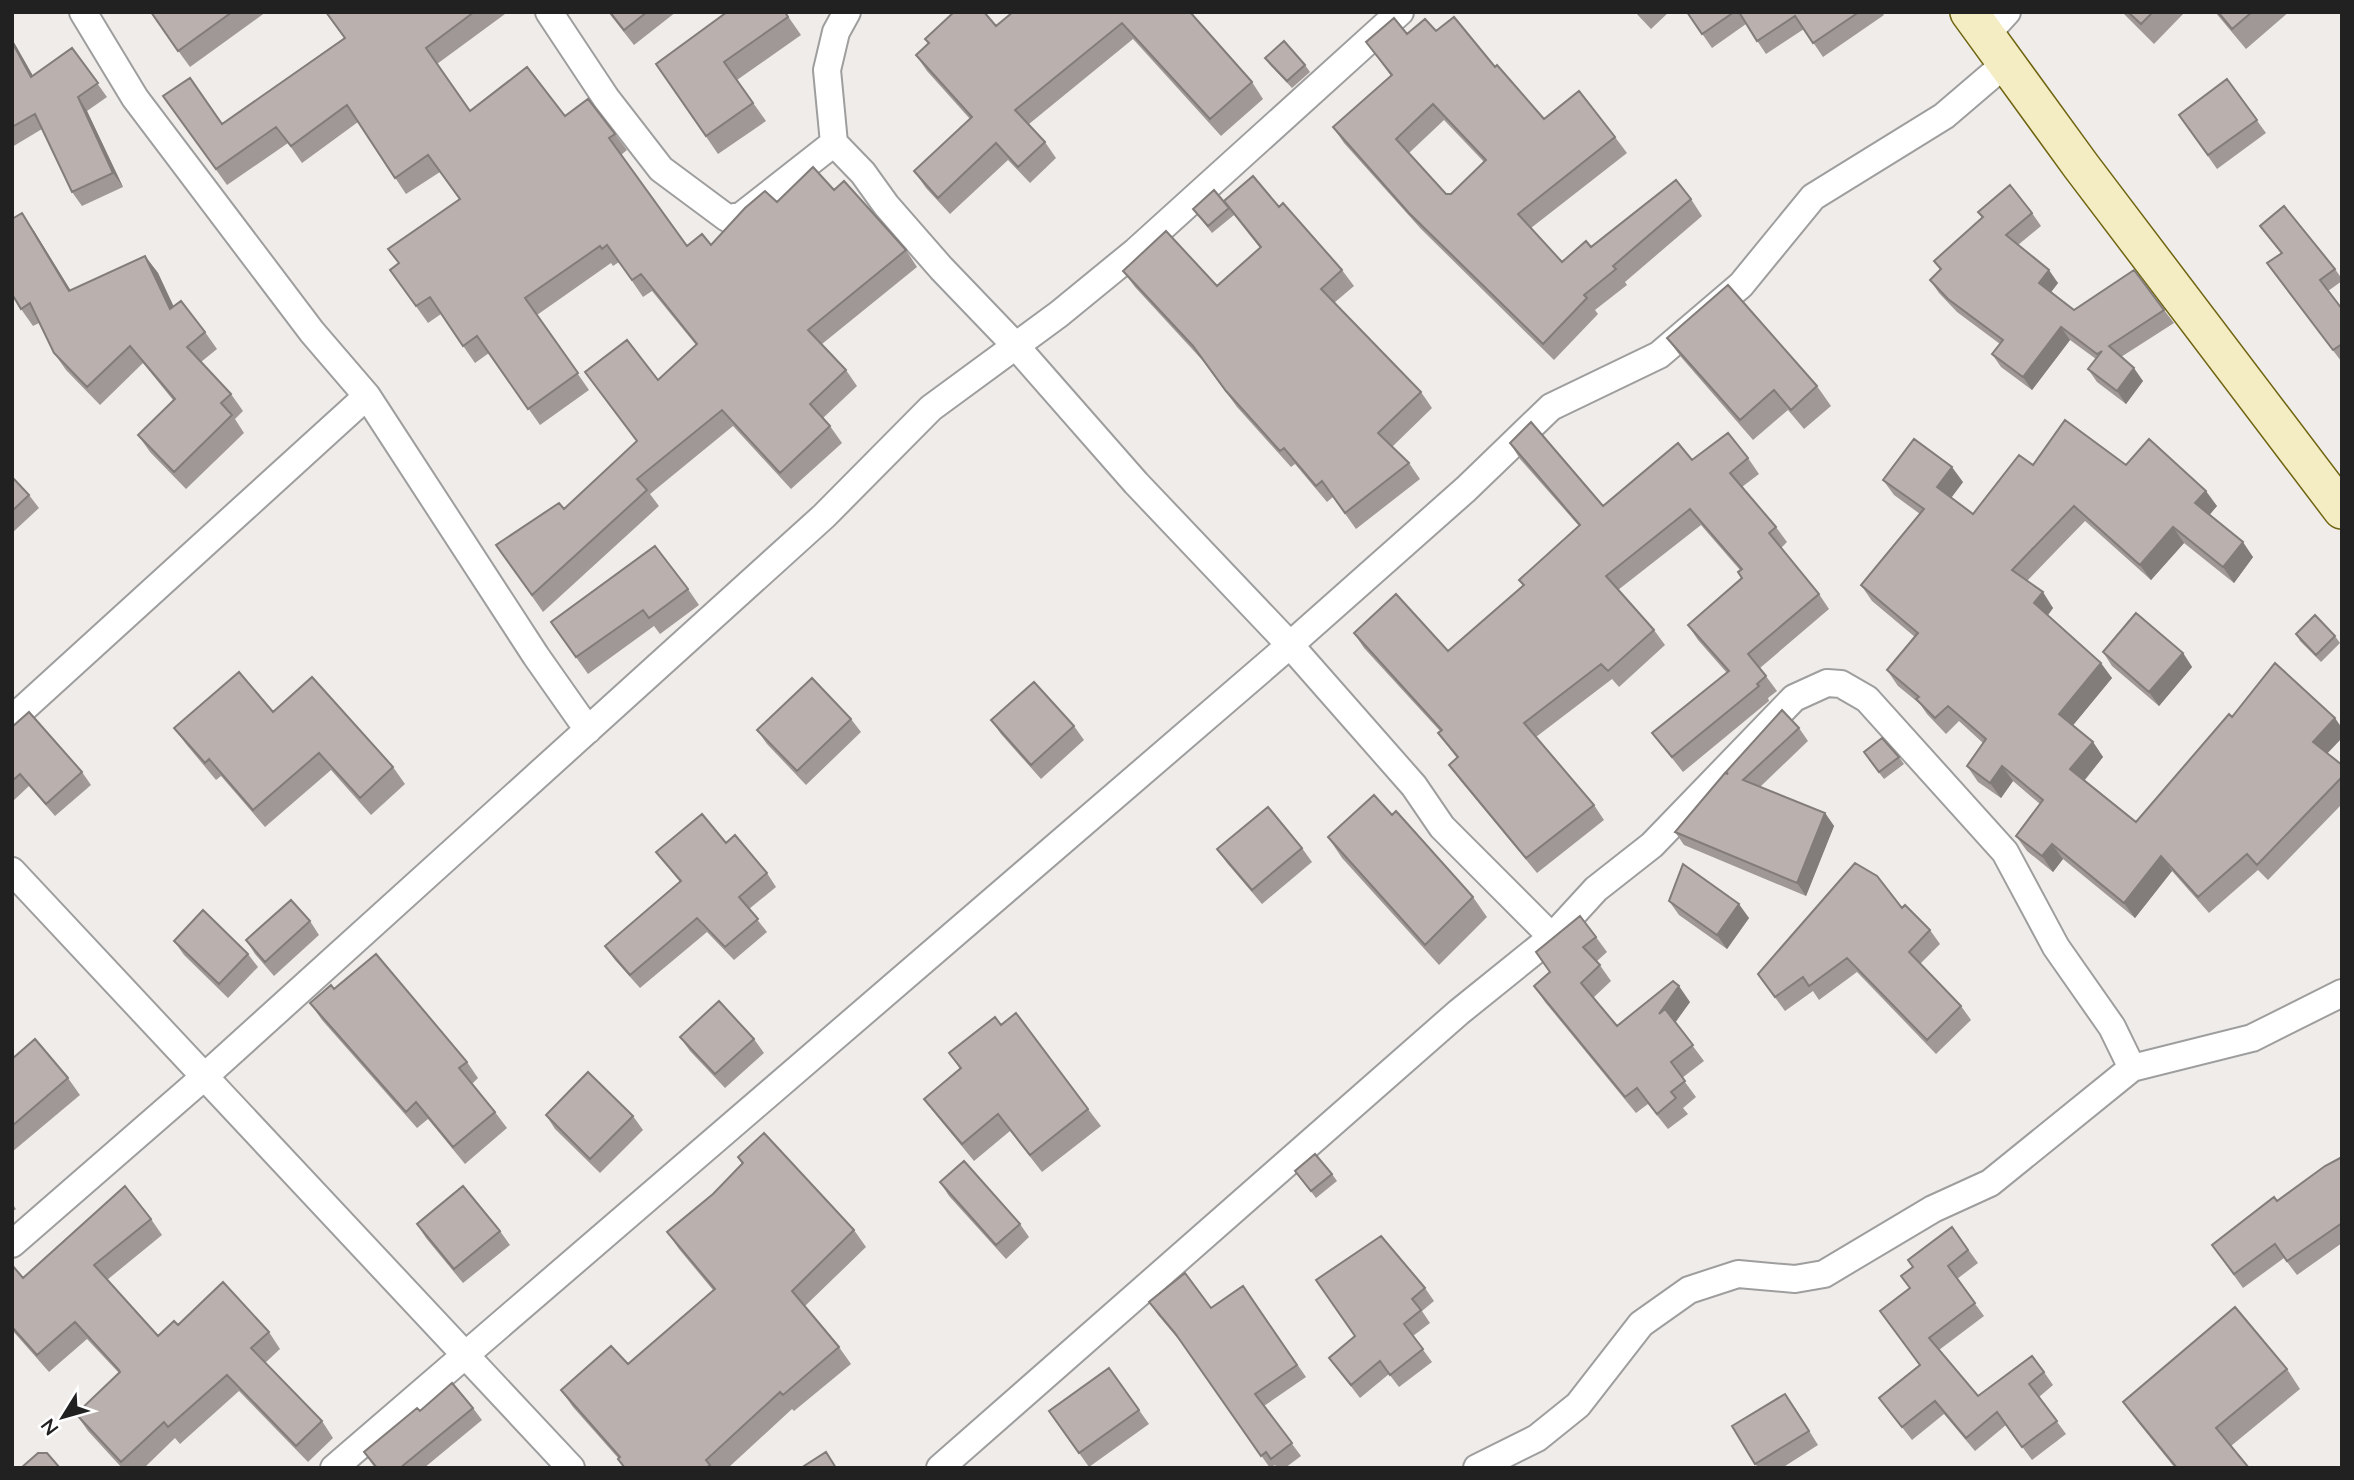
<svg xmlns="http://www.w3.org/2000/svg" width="2354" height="1480" viewBox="0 0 2354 1480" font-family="Lato,sans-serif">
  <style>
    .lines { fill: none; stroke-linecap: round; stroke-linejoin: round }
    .street-casing { stroke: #9e9e9e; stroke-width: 30 }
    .secondary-casing { stroke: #6f6511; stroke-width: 40 }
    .street { stroke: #fff; stroke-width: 26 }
    .secondary { stroke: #f4ecc3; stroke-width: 37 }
    .wall { fill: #a09896; fill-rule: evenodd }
    .shaded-wall { fill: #827c7a }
    .building { fill: #bab1ae; stroke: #827c7a; stroke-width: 2; fill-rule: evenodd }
  </style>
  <rect width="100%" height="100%" fill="#f0ece9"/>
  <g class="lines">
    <g class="street-casing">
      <path id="street" d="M83,12L135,98L312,332L367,396L536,656L588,730
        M549,12L606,98L661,169L727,218L741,216L834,143
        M847,12L836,32L827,70L834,143L863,173L886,205L941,268L1014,344L1136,483L1290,645L1414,786L1442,827L1552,937
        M1986,35L2007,12
        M12,719L367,396
        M12,871L571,1468
        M12,1244L204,1077L824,516L931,408L1059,314L1136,251L1400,12
        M334,1468L1290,645L1466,489L1551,407L1659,355L1741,285L1813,197L1944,116L2006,63
        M940,1468L1459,1012L1552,937L1596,889L1652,845L1794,698L1827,683L1841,684L1867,699L2005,852L2056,947L2112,1027L2132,1068
        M1477,1468L1537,1438L1578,1405L1641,1324L1689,1290L1738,1274L1795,1279L1824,1274L1933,1209L1990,1183L2132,1068L2252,1038L2342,993"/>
    </g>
    <g class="secondary-casing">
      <path id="secondary" d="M1969,12L2081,166L2342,510"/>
    </g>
    <use href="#street" class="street"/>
    <use href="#secondary" class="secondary"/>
  </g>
  <path class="wall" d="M150,12H266L190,67Z
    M325,12H503L505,14L437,64L470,111L565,116L615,134L627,150L621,155L687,246L711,245L777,202L834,190L906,250L917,267L822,344L846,370L857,386L823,418L830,426L842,443L791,489L733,426L650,494L659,506L543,612L496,545L564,509L637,441L585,372L658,380L696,345L652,291L643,297L619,262L613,266L611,263L537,315L589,390L540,425L489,353L475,363L441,314L428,323L390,270L399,263L459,199L440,172L406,194L358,122L302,163L288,143L227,185L163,96L223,124L344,38Z
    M608,12H676L634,45Z
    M785,12L801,35L737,80L766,121L718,154L656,64Z
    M1013,12H1193L1194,14L1192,15L1252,82L1263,99L1221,136L1133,39L1029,124L1045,142L1056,158L1030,183L1008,160L950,214L926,188L914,171L970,119L927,71L916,55L928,43L925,39L996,26Z
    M1635,12H1669L1651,29Z
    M1687,12H1882L1884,15L1823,57L1804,29L1766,54L1746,24L1712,48Z
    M2122,12H2185L2154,44Z
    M2215,12H2289L2246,49Z
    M1436,31L1495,67L1544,119L1615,137L1627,153L1531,228L1562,262L1691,199L1702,216L1625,282L1627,285L1595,310L1598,314L1554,360L1421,229L1344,143L1333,127L1391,76L1366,42L1407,34ZM1444,120L1484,162L1451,194H1446L1409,153Z
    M12,39L33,76L72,48L107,97L87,111L123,187L82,206L72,192L42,129L12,147Z
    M1265,58L1305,65L1310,72L1292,88L1270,65Z
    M2227,79L2266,133L2217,169L2179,115Z
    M1226,205L1279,207L1342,270L1354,286L1334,303L1421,392L1432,408L1392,447L1409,463L1420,479L1356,529L1333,497L1327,502L1295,464L1291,467L1237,407L1204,362L1135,287L1123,271L1217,286L1260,248L1234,215L1212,233L1193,209Z
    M1978,212L2032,213L2041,226L2018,245L2058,283L2051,292L2074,310H2164L2174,323L2121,357L2143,381L2126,404L2097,382L2088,369L2096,359L2070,340L2032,390L2001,367L1992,354L2000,344L1957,312L1939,293L1930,280L1941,270L1934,261L1982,218Z
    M2260,226L2335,269L2342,279V281L2328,291L2342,309L2341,361L2275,274L2281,253Z
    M34,231L71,291L145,256L158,273L173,307L205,332L217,349L201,362L231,394L243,411L235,419L244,433L186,489L150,452L138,435L173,400L143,363L100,405L66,370L54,353L39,323L33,326L21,309Z
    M1667,338L1817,386L1831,406L1804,429L1788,410L1753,440L1681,357Z
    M1510,443L1603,506L1692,460L1748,458L1759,474L1742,487L1776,527L1787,542L1781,548L1819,594L1829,609L1760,668L1777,691L1768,698L1769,701L1683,772L1652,733L1727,673L1698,640L1688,625L1741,578L1740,570L1701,525L1618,590L1654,630L1665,645L1619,687L1612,679L1536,737L1594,805L1604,820L1537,873L1460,780L1449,765L1457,758L1438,733L1440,731L1364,648L1354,633L1448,651L1523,586L1519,580L1579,526L1520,459Z
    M2033,465H2126L2217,506L2209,515L2253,557L2234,583L2184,543L2151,580L2085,521L2027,581L2053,608L2048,615L2112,678L2073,725L2093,742L2103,757L2085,780L2136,822L2232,717L2327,754L2342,765V804L2268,880L2258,870L2209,913L2172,871L2135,918L2063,859L2053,872L2027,851L2016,836L2040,804L2013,781L2001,798L1978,782L1967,766L1983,743L1959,721L1946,734L1927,714L1920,704L1898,686L1887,670L1915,637L1872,601L1861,585L1920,514L1894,495L1883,480L1963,482L1951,498L1973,514Z
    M12,477L29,495L39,508L12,533Z
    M688,589L699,605L660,634L654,626L588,674L551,622Z
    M2296,634L2335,636L2340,643L2321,662L2300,641Z
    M2103,652L2183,653L2192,667L2159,706L2112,666Z
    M273,712L393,767L405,784L371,815L331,770L265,827L221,776L216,780L186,744L174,728Z
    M851,719L861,732L806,785L767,744L757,730Z
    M991,720L1074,726L1084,740L1041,779L1001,734Z
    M12,727L82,772L91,785L55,816L29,786L12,802Z
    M1799,728L1808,741L1760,787L1825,813L1834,826L1806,896L1684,845L1675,832Z
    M1899,757L1904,764L1884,779L1869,760Z
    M1392,815L1473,897L1487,917L1439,965L1342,858L1328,837Z
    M726,843L767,873L776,887L749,909L767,932L734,960L707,932L640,988L615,960L605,946L680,882L656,852Z
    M1302,848L1312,862L1262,904L1227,863L1217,849Z
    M1669,901L1749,918L1727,949L1679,915Z
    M1902,908L1930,930L1940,944L1920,964L1961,1006L1971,1020L1936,1054L1857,972L1819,1000L1813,991L1785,1011L1758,974Z
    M310,921L319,935L274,976L255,954L246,940Z
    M1596,937L1607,952L1597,961L1611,981L1593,998L1617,1026L1690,1002L1675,1022L1704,1061L1682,1078L1696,1097L1683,1108L1688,1114L1668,1129L1648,1104L1636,1113L1545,1002L1534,986L1550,972L1536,952Z
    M174,941L248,954L258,967L228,998L184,955Z
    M310,1003L467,1062L478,1078L472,1084L495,1112L507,1128L465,1164L428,1119L417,1128L322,1020Z
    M1001,1025L1088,1109L1101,1126L1042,1172L1010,1131L974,1161L937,1116L924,1099L960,1069L949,1053Z
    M680,1037L754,1039L764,1053L725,1088L690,1051Z
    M12,1059L68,1078L80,1095L12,1152Z
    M546,1115L633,1116L643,1130L600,1173L555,1129Z
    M738,1157L854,1230L866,1247L805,1306L839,1347L851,1364L794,1411L792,1409L728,1468H624L619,1459L573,1407L561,1390L628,1364L713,1290L679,1249L667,1232L713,1194L742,1164Z
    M2342,1157V1243L2297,1275L2284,1258L2243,1288L2212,1245Z
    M1295,1171L1332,1174L1337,1181L1316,1198Z
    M940,1182L1020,1224L1029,1237L1006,1259L949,1196Z
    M12,1203L16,1209L12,1212Z
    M151,1219L162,1235L107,1280L158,1336L178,1325L269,1332L280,1349L265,1363L322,1421L333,1438L308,1462L239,1391L180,1444L175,1438L144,1468H122L88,1431L76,1414L119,1373L87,1339L49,1372L12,1330V1265L23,1278Z
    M417,1224L500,1231L510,1245L463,1283L426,1238Z
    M1952,1227L1978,1263L1957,1279L1984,1316L1939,1350L1978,1396L2044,1372L2053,1385L2039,1397L2066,1434L2032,1460L2006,1425L1975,1451L1944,1414L1912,1440L1879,1398L1920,1366L1880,1311L1910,1288L1913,1267Z
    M1243,1286L1306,1377L1264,1406L1301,1456L1285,1468H1277L1275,1465L1270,1468L1184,1346L1158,1315L1149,1302L1211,1308Z
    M1425,1288L1434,1301L1422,1311L1430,1323L1413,1336L1432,1362L1399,1387L1389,1374L1360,1398L1329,1358Z
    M1109,1368L1149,1424L1089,1467L1049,1411Z
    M2287,1369L2300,1389L2231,1446L2249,1468H2175L2137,1421L2123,1402Z
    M473,1408L482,1420L424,1468H375L364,1452L420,1411Z
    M1795,1408L1818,1445L1782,1468H1758L1732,1426Z"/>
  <path class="shaded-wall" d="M12,39L41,90L31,77L12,42Z
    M78,97L87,111L123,187L113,173Z
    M22,213L34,231L82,309L69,291Z
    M145,256L158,273L183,326L170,309Z
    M2049,270L2058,283L2048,296L2039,283Z
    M2061,327L2070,340L2032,390L2023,377Z
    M2134,368L2143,381L2126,404L2117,391Z
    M1952,467L1963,482L1948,502L1937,487Z
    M2206,491L2217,506L2206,519L2195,503Z
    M2173,527L2184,543L2151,580L2140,565Z
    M2243,542L2253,557L2234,583L2223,567Z
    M2043,592L2053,608L2045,619L2034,603Z
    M2183,653L2192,667L2159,706L2149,692Z
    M2101,663L2112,678L2070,729L2059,714Z
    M2335,718L2342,728V738L2323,758L2313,742Z
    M2093,742L2103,757L2081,784L2070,769Z
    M2002,766L2013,781L2001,798L1990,783Z
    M1825,813L1834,826L1806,896L1797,883Z
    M2052,844L2063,859L2053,872L2042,856Z
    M2161,856L2172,871L2135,918L2124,903Z
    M1739,904L1749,918L1727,949L1717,935Z
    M1679,986L1690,1002L1670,1030L1659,1014Z"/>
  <path class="building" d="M151,12H232L178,51Z
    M326,12H474L426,48L470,111L527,67L565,116L588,99L615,134L609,138L687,246L702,234L711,245L745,208L765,191L777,202L813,167L834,190L844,181L906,250L808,330L846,370L810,404L830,426L780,473L722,410L637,479L647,490L532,595L496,545L559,503L564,509L637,441L585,372L627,340L658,380L697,344L641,274L632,280L607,245L602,249L600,246L525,298L578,373L528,409L477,336L463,346L430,297L416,306L390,270L399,263L388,249L460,199L428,155L395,178L347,105L291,146L276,127L216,169L163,96L190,78L222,124L345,38Z
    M610,12H647L624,30Z
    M727,12H785L788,17L724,62L753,103L706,136L656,64Z
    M954,12H984L996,26L1013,12H1190L1252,82L1210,119L1122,23L1015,110L1045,142L1018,167L996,143L938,198L914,171L972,117L916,55L929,43L925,39Z
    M1687,12H1734L1702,34Z
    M1739,12H1859L1813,43L1795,16L1757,41Z
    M2128,12H2153L2141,24Z
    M2218,12H2252L2232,29Z
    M1454,17L1495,67L1497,65L1544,119L1579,91L1615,137L1518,214L1562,262L1586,241L1591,247L1676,180L1691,199L1613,266L1616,269L1584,295L1587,298L1543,344L1409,213L1333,127L1392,75L1366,42L1394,18L1407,34L1425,19L1436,31ZM1433,104L1486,160L1451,194H1446L1396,139Z
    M1284,41L1305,65L1287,81L1265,58Z
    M12,42L31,77L72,48L98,83L78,97L113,173L72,192L35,114L12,127Z
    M2227,79L2257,120L2208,155L2179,115Z
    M1253,176L1279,207L1283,203L1342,270L1321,289L1421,392L1378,433L1409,463L1345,513L1322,481L1316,486L1284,448L1280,451L1226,391L1193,346L1123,271L1166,231L1217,286L1261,247L1224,201Z
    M2010,185L2032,213L2006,235L2049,270L2039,283L2074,310L2134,270L2164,310L2109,346L2134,368L2117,391L2088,369L2102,351L2097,354L2061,327L2023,377L1992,354L2003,340L1948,299L1930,280L1941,269L1934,261L1983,217L1978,212Z
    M1214,190L1229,208L1208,226L1193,209Z
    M2284,206L2335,269L2320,280L2342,309V344L2333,350L2267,263L2282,253L2260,226Z
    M22,213L69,291L145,256L170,309L181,301L205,332L187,347L231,394L221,403L232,415L174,472L138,435L175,399L130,346L87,387L54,353L30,303L21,309L12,294V219Z
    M1728,285L1817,386L1791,410L1774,390L1740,420L1667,338Z
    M2065,420L2126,465L2149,439L2206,491L2195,503L2243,542L2223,567L2173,527L2140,565L2074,506L2012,570L2043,592L2034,603L2101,663L2059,714L2093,742L2070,769L2136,822L2229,714L2232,717L2275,663L2335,718L2313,742L2342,765V777L2257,865L2247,854L2198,897L2161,856L2124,903L2052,844L2042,856L2016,836L2043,800L2002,766L1990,783L1967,766L1986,739L1948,706L1935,718L1916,699L1919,697L1887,670L1918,633L1861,585L1924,509L1883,480L1914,439L1952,467L1937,487L1973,514L2019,455L2033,465Z
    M1531,422L1603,506L1678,443L1692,460L1728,433L1748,458L1730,473L1776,527L1769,533L1819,594L1748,654L1766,676L1757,684L1759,686L1672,757L1652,733L1729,671L1688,625L1742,578L1738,572L1742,569L1690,509L1606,576L1654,630L1608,671L1601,664L1524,723L1594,805L1526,858L1449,765L1458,757L1438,733L1442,730L1354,633L1396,594L1448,651L1524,585L1519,580L1580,525L1510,443Z
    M12,477L29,495L12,511Z
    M655,546L688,589L649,618L643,610L576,657L551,622Z
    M2136,613L2183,653L2149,692L2103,652Z
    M2315,615L2335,636L2316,655L2296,634Z
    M239,672L273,712L312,677L393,767L360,798L319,753L253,810L209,759L205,763L174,728Z
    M812,678L851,719L797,771L757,730Z
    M1034,682L1074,726L1031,765L991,720Z
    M1782,710L1799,728L1743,780L1825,813L1797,883L1675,832L1725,773L1728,774L1726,772Z
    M29,712L82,772L46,804L20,774L12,781V727Z
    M1882,738L1899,757L1879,772L1864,752Z
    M1374,795L1392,815L1396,811L1473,897L1425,945L1328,837Z
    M1268,807L1302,848L1252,890L1217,849Z
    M702,814L726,843L735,835L767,873L739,897L758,919L725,947L697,918L630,975L605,946L681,881L656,852Z
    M1855,863L1877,876L1902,908L1905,905L1930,930L1909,952L1961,1006L1927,1040L1847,958L1809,986L1803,977L1775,997L1758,974Z
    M1683,864L1739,904L1717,935L1669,901Z
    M291,900L310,921L265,962L246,940Z
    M203,910L248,954L219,984L174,941Z
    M1580,916L1596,937L1583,947L1600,965L1581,983L1617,1026L1673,981L1679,986L1659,1014L1665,1009L1693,1045L1671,1062L1685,1081L1671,1092L1676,1098L1657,1114L1637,1088L1625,1097L1534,986L1550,972L1536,952Z
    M376,954L467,1062L459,1068L495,1112L453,1147L416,1102L406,1112L310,1003L331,985L334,989Z
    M719,1001L754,1039L715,1074L680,1037Z
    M1016,1013L1088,1109L1030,1155L998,1114L962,1144L924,1099L961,1068L949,1053L995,1017L1001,1025Z
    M35,1039L68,1078L12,1126V1059Z
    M588,1072L633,1116L590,1159L546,1115Z
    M764,1133L854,1230L792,1291L839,1347L783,1395L780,1392L706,1460L710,1465L706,1468H625L618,1459L620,1457L561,1390L611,1346L628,1364L715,1289L667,1232L713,1194L743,1163L738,1157Z
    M1315,1154L1332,1174L1311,1191L1295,1171Z
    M2342,1157V1223L2287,1261L2275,1244L2234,1274L2212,1245L2274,1197L2277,1201L2325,1166Z
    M964,1161L1020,1224L996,1245L940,1182Z
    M125,1186L151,1219L94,1265L158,1336L174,1321L178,1325L223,1282L269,1332L251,1348L322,1421L296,1446L227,1375L168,1427L164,1422L121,1462L76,1414L120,1372L119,1370L75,1322L37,1355L12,1327V1265L23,1278Z
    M463,1186L500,1231L454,1269L417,1224Z
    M1952,1227L1968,1250L1948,1266L1975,1303L1929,1338L1978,1396L2032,1356L2044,1372L2029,1384L2057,1421L2022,1447L1997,1412L1966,1438L1935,1401L1902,1427L1879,1398L1920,1365L1880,1311L1910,1288L1901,1276L1913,1267L1908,1260Z
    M1381,1236L1425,1288L1412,1299L1421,1310L1404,1324L1423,1349L1390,1375L1380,1361L1351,1385L1329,1358L1355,1336L1316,1280Z
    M1185,1273L1211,1308L1243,1286L1297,1365L1255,1394L1292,1443L1271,1459L1266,1452L1261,1456L1175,1333L1149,1302Z
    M2235,1307L2287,1369L2216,1428L2249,1468H2177L2123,1402Z
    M1109,1368L1139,1410L1079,1453L1049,1411Z
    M452,1383L473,1408L400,1468H377L364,1452L417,1408L420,1411Z
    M1785,1394L1809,1431L1755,1464L1732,1426Z
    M826,1452L836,1468H801Z
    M38,1453H47L60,1468H21Z"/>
  <rect width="2354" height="1480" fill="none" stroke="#212121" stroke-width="28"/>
  <g transform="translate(63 1417) rotate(233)" stroke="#ffffff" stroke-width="5" paint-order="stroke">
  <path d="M0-5L12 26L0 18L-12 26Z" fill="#212121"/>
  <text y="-10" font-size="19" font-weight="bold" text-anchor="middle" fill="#212121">N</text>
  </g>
</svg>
